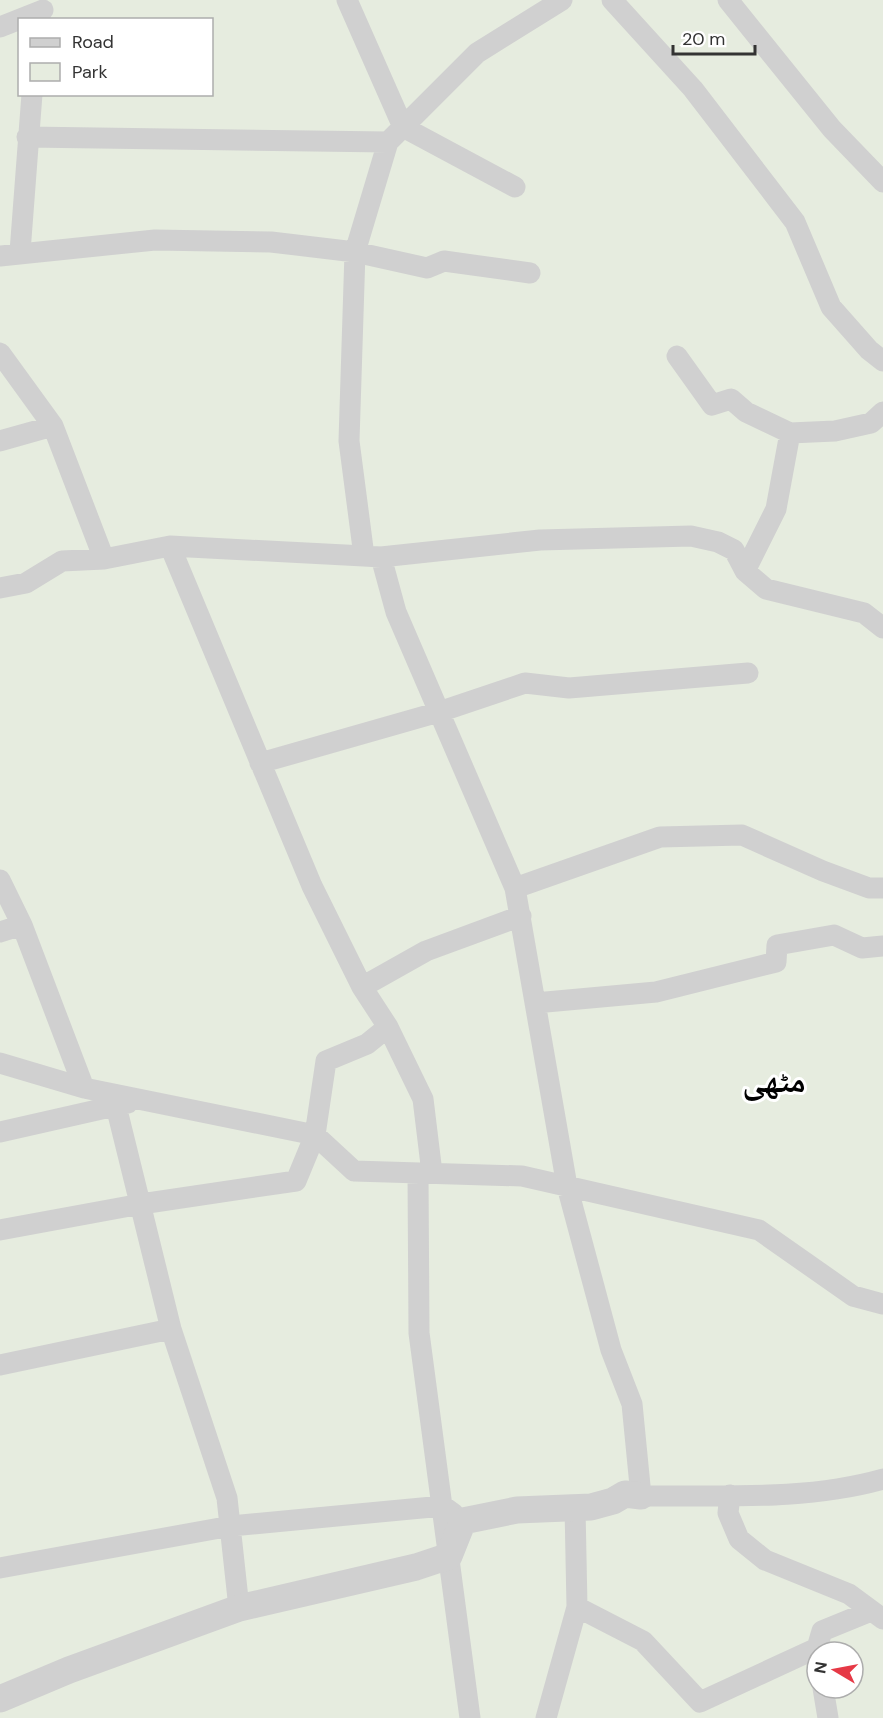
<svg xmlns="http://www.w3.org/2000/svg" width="883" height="1718" viewBox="0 0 883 1718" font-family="'DM Sans','Noto Naskh Arabic',sans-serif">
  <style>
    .green { fill: #e6ecdf; fill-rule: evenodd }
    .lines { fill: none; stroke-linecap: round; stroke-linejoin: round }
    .minor { stroke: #d0d0d0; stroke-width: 21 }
    .tertiary { stroke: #d0d0d0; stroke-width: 27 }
    .labels { text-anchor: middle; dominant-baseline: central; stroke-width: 6; stroke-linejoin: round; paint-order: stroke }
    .town-label { font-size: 33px; font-weight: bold; fill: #000; stroke: #fff }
  </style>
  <rect width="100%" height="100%" fill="#fff"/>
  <path class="green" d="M0,0H883V1718H0ZM20,20H212V94H20ZM817,1652H853V1688H817Z"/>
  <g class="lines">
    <path class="minor" d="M347,0L403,127L515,187
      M612,0L693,89L795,222L831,307L869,350L883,361
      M728,0L832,129L883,182
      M0,27L43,10
      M27,137L388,142
      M20,252L32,94
      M0,256L155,240L271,242L355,252L427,268L444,261L530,273
      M0,353L53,426L104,559
      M677,356L712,405L731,399L746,412L790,433L835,431L871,423L883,412
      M0,441L53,426
      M170,546L312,886L362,987L388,1027L423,1099L432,1173
      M364,556L381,557L396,612L515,888L567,1186L611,1350L632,1404L641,1496C721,1495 805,1501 883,1479
      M381,557L540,540L691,536L718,542L734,550L745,571L766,589L864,613L883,628
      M745,571L776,509L790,433
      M0,588L26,583L62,561L104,559L170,546L364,556L349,441L355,252L388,142L477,53L562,0
      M260,763L439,712L525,683L569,688L748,673
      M0,880L22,925L84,1088
      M515,888L660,837L742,835L823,871L869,888H883
      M0,932L22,925
      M362,987L426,951L521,916
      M535,1003L656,992L776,962L777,945L834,935L862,948L883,946
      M0,1063L84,1088L315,1135L354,1171L522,1176L759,1230L853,1296L883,1304
      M116,1106L171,1329L227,1498L239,1608
      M0,1132L128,1103
      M418,1173L419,1333L470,1718
      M0,1230L141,1204L296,1181L315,1135L326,1061L367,1044L388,1027
      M0,1365L171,1329
      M730,1495L728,1513L739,1539L765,1560L849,1594L883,1619
      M0,1568L231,1526L443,1506L454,1514
      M577,1607L643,1641L700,1702L817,1648L822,1631L871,1611
      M823,1688L828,1718
      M546,1718L577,1607L575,1507"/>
    <path class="tertiary" d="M0,1699L69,1670L239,1608L416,1567L449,1556L463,1521L517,1510L591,1507L613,1501L625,1494L641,1496"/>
  </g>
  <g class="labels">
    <g class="town-label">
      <text x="774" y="1080">مٹھی</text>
    </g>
  </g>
  <rect x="18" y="18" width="195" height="78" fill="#ffffff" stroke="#adadad" stroke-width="1.5"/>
  <rect x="30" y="38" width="30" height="9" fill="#d0d0d0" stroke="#adadad" stroke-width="1.5"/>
  <text x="72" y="48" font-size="18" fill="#333333">Road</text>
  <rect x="30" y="63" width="30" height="18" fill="#e6ecdf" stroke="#adadad" stroke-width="1.5"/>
  <text x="72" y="78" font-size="18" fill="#333333">Park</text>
  <g transform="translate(835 1670) rotate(280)"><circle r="28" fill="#ffffff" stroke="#adadad" stroke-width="1.5"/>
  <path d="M0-4.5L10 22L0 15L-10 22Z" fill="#e63946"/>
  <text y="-9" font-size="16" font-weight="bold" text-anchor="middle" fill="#333333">N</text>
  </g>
  <path d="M673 45v9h82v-9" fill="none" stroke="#333333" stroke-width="3"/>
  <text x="682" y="45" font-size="18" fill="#333333" stroke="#ffffff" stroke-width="4.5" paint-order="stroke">20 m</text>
</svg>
